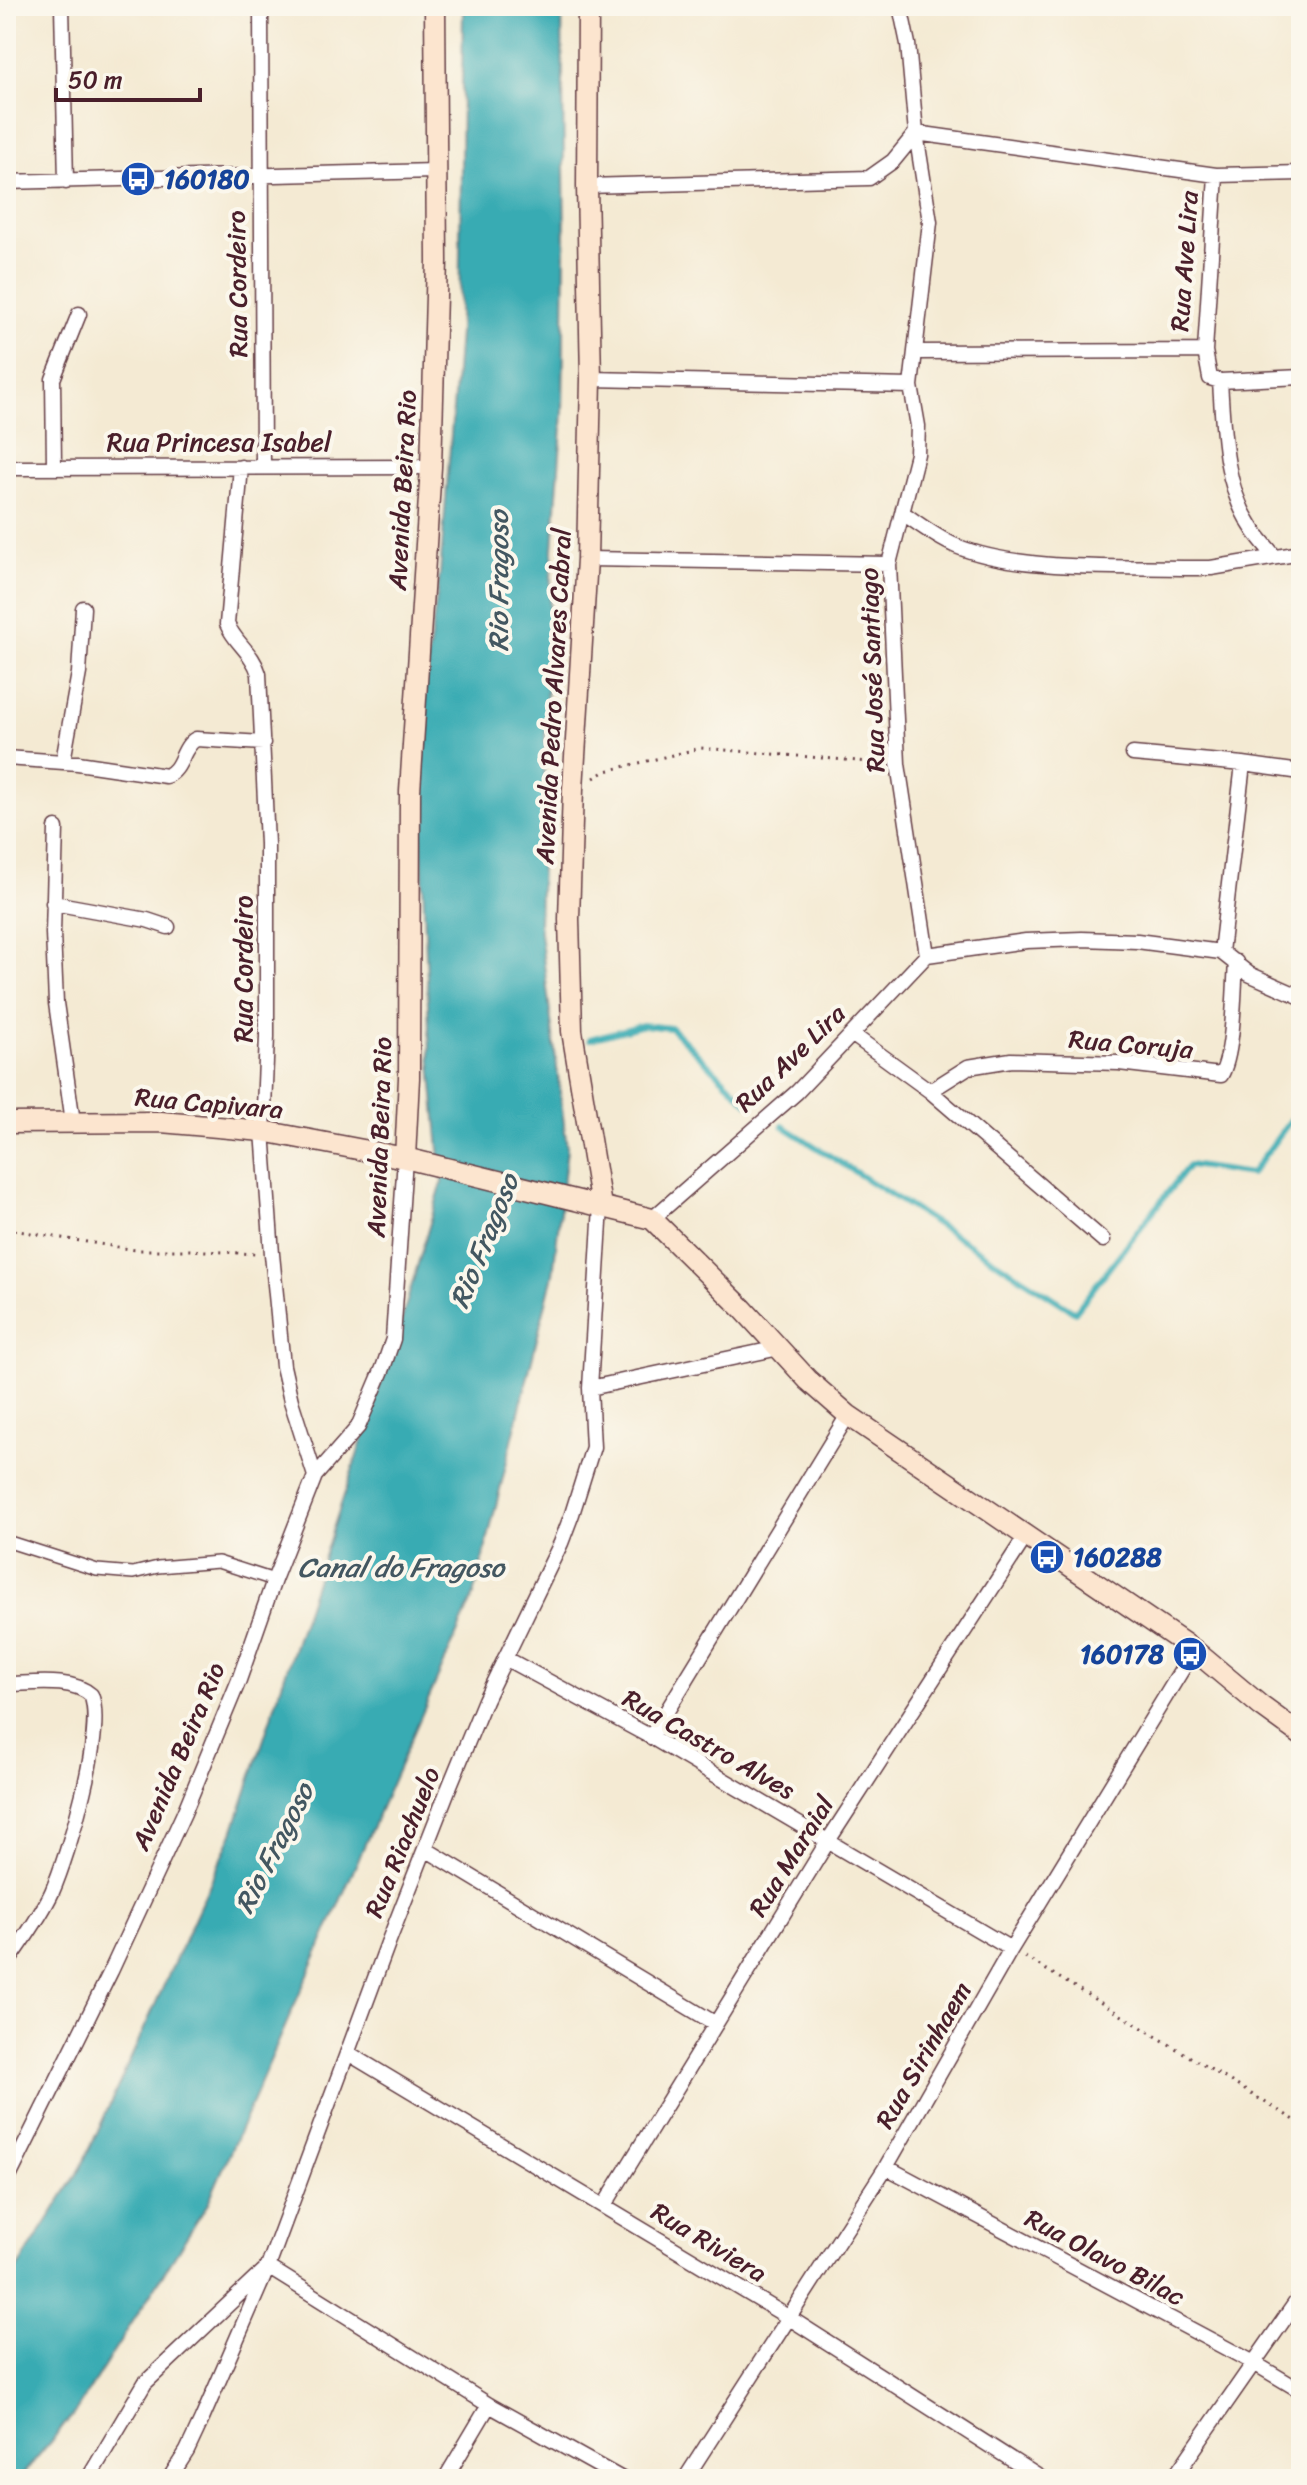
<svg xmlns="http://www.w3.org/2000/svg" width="1307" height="2485" viewBox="0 0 1307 2485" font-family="Sriracha,sans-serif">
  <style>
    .water { fill: #39abb3; stroke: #42656f; stroke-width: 2 }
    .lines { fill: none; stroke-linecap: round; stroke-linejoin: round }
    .stream { stroke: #39abb3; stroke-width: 6 }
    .pedestrian-casing { stroke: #643d44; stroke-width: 14 }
    .minor-casing { stroke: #643d44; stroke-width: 17 }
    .secondary-casing { stroke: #643d44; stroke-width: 23 }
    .path { stroke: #643d44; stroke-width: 3; stroke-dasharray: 2 6; stroke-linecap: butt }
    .pedestrian { stroke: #fff; stroke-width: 11 }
    .minor { stroke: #fff; stroke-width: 14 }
    .secondary { stroke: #fce5cf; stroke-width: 20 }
    .labels { text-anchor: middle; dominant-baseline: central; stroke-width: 8; stroke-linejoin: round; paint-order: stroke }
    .transit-label { font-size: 26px; font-weight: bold; fill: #164399; stroke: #fbf7ec; text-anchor: start }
    .street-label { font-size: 26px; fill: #4a1f2b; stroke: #fbf7ec }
    .water-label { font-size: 28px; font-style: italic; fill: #435761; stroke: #fbf7ec }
  </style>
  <rect width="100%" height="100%" fill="#fbf7ec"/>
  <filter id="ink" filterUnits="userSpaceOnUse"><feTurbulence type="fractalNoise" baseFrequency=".0125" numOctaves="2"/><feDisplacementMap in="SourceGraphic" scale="16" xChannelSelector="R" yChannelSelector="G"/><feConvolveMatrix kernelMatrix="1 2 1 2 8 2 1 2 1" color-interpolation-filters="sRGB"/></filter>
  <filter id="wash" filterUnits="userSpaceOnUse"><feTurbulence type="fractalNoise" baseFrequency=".006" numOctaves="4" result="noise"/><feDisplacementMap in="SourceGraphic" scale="32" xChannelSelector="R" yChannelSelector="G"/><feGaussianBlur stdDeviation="1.8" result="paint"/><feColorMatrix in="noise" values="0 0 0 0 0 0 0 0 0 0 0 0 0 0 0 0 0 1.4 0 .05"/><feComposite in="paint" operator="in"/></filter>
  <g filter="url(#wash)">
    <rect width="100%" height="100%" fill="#f4ead3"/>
    <path class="water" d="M463,6H562L565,249L563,413L550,590L539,924L567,1148L553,1274L474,1595L207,2205L76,2411L19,2479H6V2286L81,2168L233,1833L400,1325L442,1182L430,1053L417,734L440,574L459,333Z"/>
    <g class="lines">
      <path class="stream" d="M590,1039L643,1025L671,1028L748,1103
        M783,1126L1075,1312L1189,1165L1251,1174L1301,1106"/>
    </g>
  </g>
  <g filter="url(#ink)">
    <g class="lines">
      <g class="pedestrian-casing">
        <path id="pedestrian" d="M6,1541L97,1570L133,1573L158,1567L218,1562L274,1580"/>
      </g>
      <g class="minor-casing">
        <path id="minor" d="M62,6L66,182
          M261,6L263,466
          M900,6L908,44L916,133L930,222L911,386L918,426L917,454L889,564L898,764L927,955
          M1216,175L1205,351L1210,378L1220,381L1301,377
          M6,182L435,171
          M587,186L869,178L893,161L916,133L1216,175L1301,173
          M916,352L1205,351
          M591,379L911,386
          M1220,381C1223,429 1224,485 1251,526C1257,537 1267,546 1274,556
          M54,466L53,379L79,314
          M241,467L227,624C235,643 253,653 259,674L267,844V1037L263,1131L272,1254L283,1366L291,1401L315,1476
          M6,468L431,467
          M903,513C920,525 937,538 956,546C1020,572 1121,566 1191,568H1211L1301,553
          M587,559L889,564
          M1133,754L1243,764L1301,772
          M6,758L78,763L166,776C183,770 181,747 196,739L263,743
          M63,761L79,673L83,608
          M56,828L53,933L56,1003L73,1122
          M53,903L147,920L168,927
          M1221,952L1243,764
          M853,1035L930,1091L1103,1240
          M930,1091L968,1067L1011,1060L1119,1063L1221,1075C1234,1054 1234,989 1236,962
          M652,1219L797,1092L927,955L1026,941L1082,939L1137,941L1221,952L1249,974L1301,997
          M590,1388L779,1348
          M505,1658L651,1737L1011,1949
          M6,1684C31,1684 71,1677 91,1695C106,1730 68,1856 52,1892C40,1918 22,1941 6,1965
          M651,1737L848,1415
          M427,1850L716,2024
          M348,2053L788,2317L1042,2479
          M886,2167L1254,2363L1301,2391
          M6,2183L111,1971L184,1813L239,1680L274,1580L315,1476L358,1427L383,1368L393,1339L405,1158
          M604,2206L828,1841L1026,1536
          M88,2479L145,2383L268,2267L489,2405L622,2479
          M169,2479L187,2451L202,2419L268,2267L388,1943L448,1790L485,1700L561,1543L572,1514L593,1447L590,1388L601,1206
          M445,2479L489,2405
          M685,2479L886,2167L1011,1949L1194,1650
          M1173,2479L1301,2295"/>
      </g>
      <g class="secondary-casing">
        <path id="secondary" d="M588,6L587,186L591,379L587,559L573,789L569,919L572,1031L601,1206
          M6,1123L161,1122L263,1131L405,1158L652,1219L743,1309L808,1380L848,1415L1194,1650L1261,1706L1301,1735
          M405,1158L409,1078L410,791L431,467L437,261L435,6"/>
      </g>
      <path class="path" d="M594,778L606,771L701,748L882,763
        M6,1229L136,1250H189L256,1254
        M1025,1957L1301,2124"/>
      <use href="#pedestrian" class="pedestrian"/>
      <use href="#minor" class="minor"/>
      <use href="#secondary" class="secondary"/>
    </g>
  </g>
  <defs>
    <g id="bus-disc" transform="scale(1.8)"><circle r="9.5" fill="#1a4fb4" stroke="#fbf7ec"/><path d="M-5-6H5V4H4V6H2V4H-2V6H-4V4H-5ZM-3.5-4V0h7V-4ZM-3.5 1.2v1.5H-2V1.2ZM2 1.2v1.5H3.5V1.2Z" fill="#fff"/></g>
  </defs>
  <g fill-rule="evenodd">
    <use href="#bus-disc" x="138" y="179"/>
    <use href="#bus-disc" x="1047" y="1557"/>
    <use href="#bus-disc" x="1190" y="1654"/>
  </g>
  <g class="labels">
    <g class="transit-label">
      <text x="164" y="179">160180</text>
      <text x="1073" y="1557">160288</text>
      <text x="1164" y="1654" text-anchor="end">160178</text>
    </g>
    <g class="street-label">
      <text transform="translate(1184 261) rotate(-86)">Rua Ave Lira</text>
      <text transform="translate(237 284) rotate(-91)">Rua Cordeiro</text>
      <text x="219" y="442">Rua Princesa Isabel</text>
      <text transform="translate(402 490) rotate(-87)">Avenida Beira Rio</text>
      <text transform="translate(872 670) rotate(-92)">Rua José Santiago</text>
      <text transform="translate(553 696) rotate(-87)">Avenida Pedro Alvares Cabral</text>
      <text transform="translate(243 969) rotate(-90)">Rua Cordeiro</text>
      <text transform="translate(1131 1044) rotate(5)">Rua Coruja</text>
      <text transform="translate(790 1058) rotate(-44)">Rua Ave Lira</text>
      <text transform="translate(209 1103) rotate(5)">Rua Capivara</text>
      <text transform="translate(379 1137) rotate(-88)">Avenida Beira Rio</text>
      <text transform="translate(709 1744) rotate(30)">Rua Castro Alves</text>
      <text transform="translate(178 1756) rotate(-67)">Avenida Beira Rio</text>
      <text transform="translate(402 1842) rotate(-68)">Rua Riachuelo</text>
      <text transform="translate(791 1856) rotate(-58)">Rua Maraial</text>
      <text transform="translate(923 2055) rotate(-60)">Rua Sirinhaem</text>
      <text transform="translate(709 2242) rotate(31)">Rua Riviera</text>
      <text transform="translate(1105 2257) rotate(28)">Rua Olavo Bilac</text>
    </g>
    <g class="water-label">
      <text transform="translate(498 581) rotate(-90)">Rio Fragoso</text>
      <text transform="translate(484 1241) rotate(-68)">Rio Fragoso</text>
      <text x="401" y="1567">Canal do Fragoso</text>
      <text transform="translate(274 1848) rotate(-63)">Rio Fragoso</text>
    </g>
  </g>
  <rect width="1307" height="2485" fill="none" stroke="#fbf7ec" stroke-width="32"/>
  <path d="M56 88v12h144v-12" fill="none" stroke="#4a1f2b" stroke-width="4"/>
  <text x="68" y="88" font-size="24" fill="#4a1f2b" stroke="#fbf7ec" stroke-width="6" paint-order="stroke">50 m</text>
</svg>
